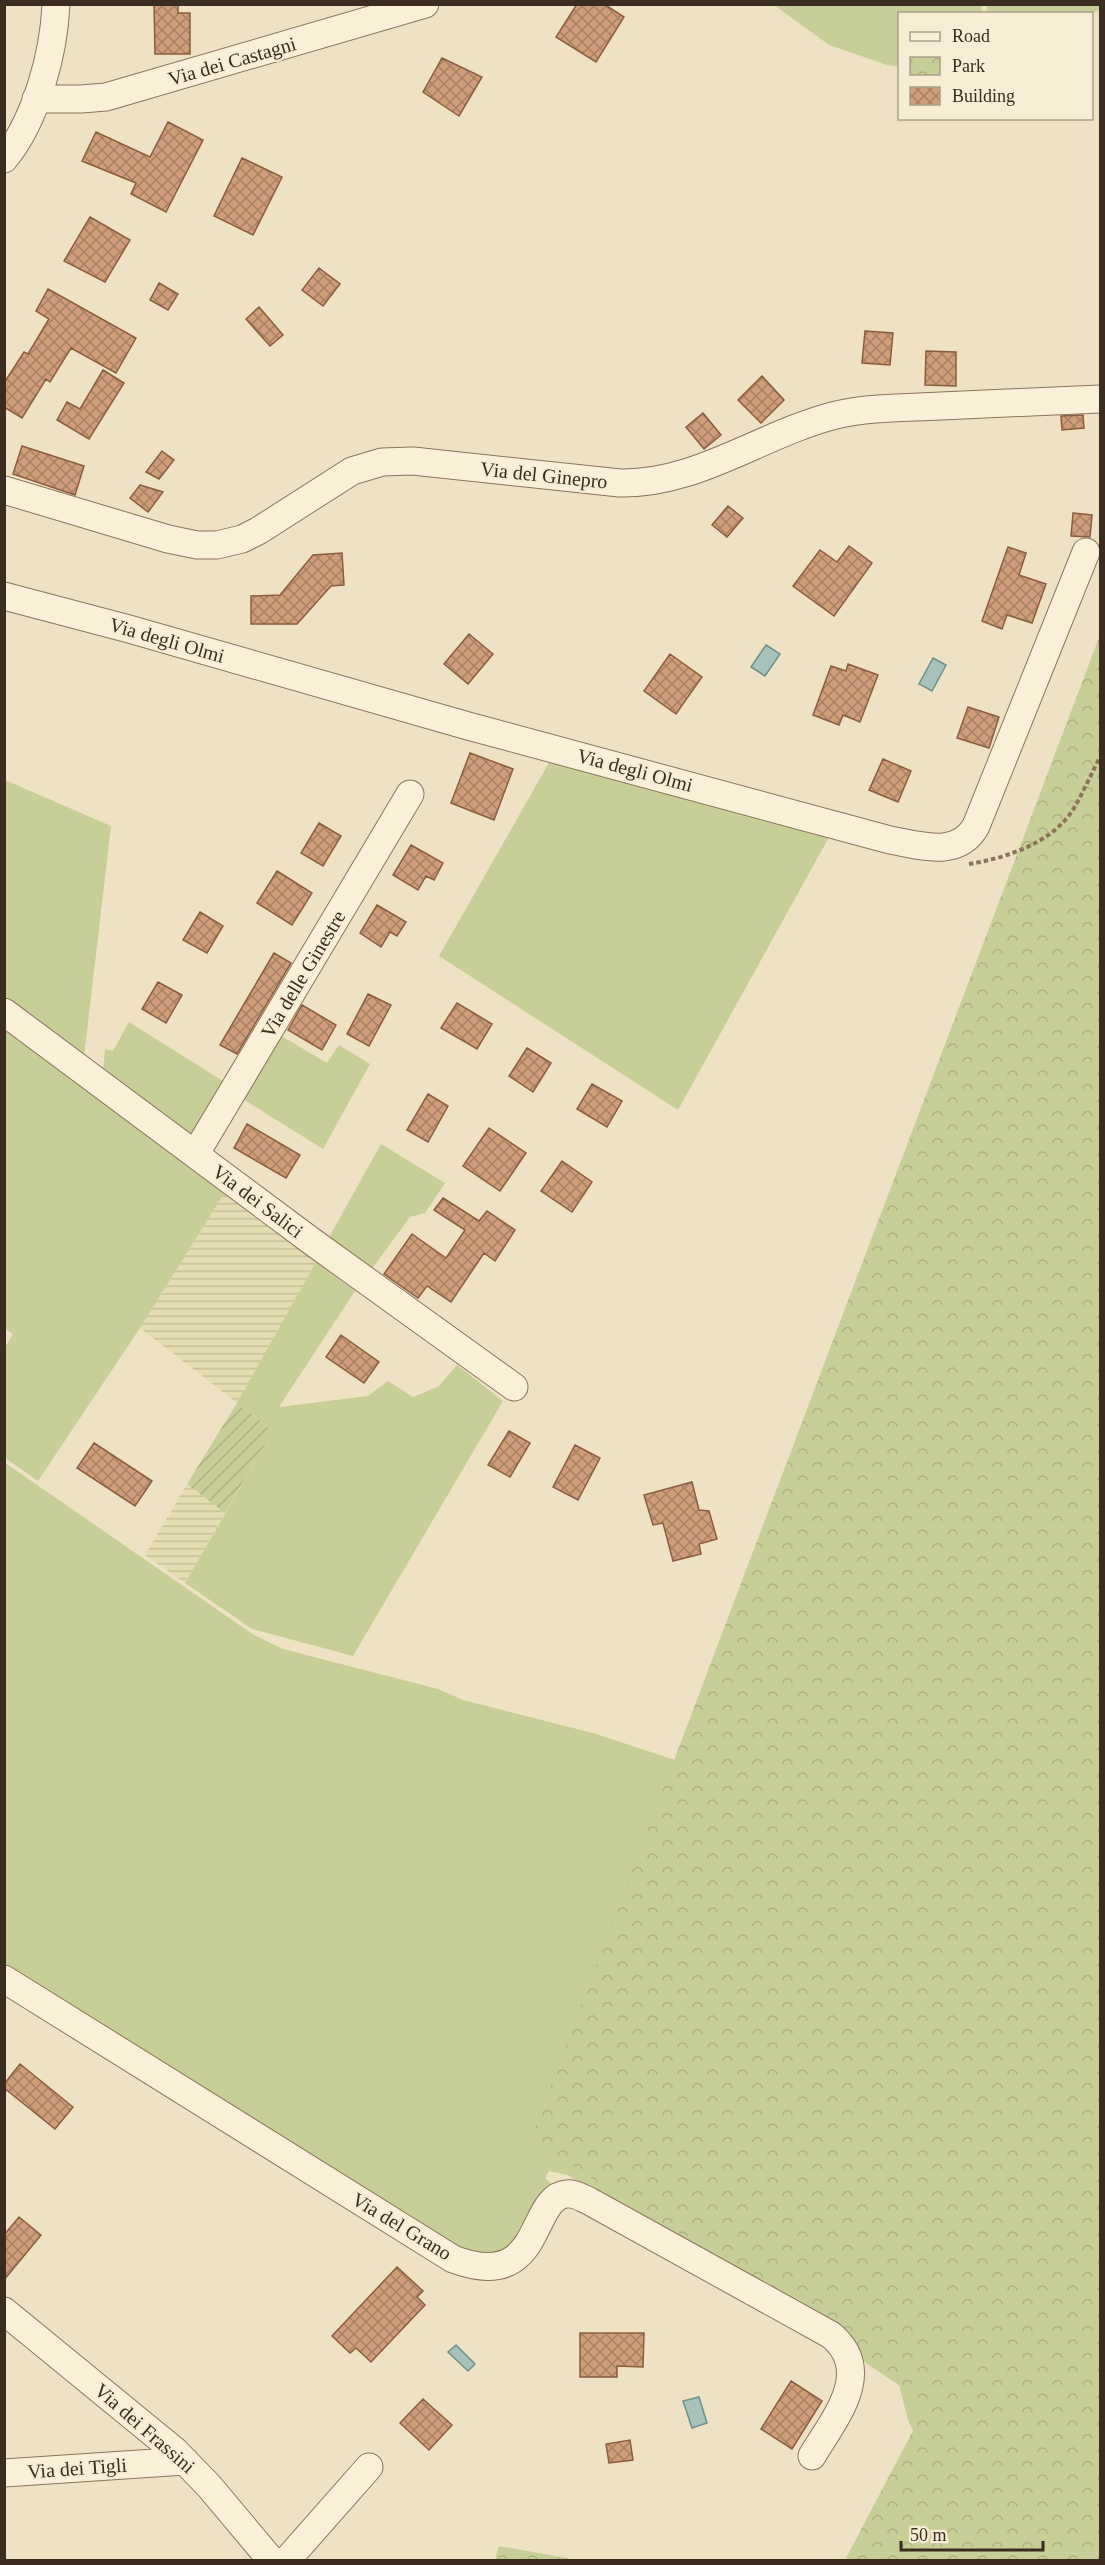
<svg xmlns="http://www.w3.org/2000/svg" width="1105" height="2565" viewBox="0 0 1105 2565" font-family="Georgia,serif">
  <style>
    .farmland { fill: url(#farmland-rules) }
    .grass { fill: #c8ce98 }
    .park { fill: url(#park-crowns) }
    .garden { fill: url(#garden-furrows) }
    .water { fill: #a6c2ba; stroke: #6d9188; stroke-width: 1.5 }
    .building { fill: url(#building-cross-hatch); stroke: #8b5d3f; stroke-width: 1.5 }
    .lines { fill: none; stroke-linecap: round; stroke-linejoin: round }
    .minor-casing { stroke: #8b745a; stroke-width: 29 }
    .path { stroke: #8b745a; stroke-width: 4; stroke-dasharray: 4.5 3; stroke-linecap: butt }
    .minor { stroke: #faf0d8; stroke-width: 27 }
    .labels { text-anchor: middle; dominant-baseline: central; stroke-width: 4.5; stroke-linejoin: round; paint-order: stroke }
    .street-label { font-size: 20px; fill: #3a2c1e; stroke: #f7edd4 }
  </style>
  <defs>
    <pattern id="farmland-rules" width="6" height="5" patternUnits="userSpaceOnUse" patternTransform="scale(1.5)"><rect width="6" height="5" fill="#e5ddb2"/><path d="M0 2.5h6" fill="none" stroke="#c5be99"/></pattern>
    <pattern id="park-crowns" width="20" height="18" patternUnits="userSpaceOnUse" patternTransform="scale(1.5)"><rect width="20" height="18" fill="#c8ce98"/><path d="M2 6a3 3 0 1 1 6 0M12 15a3 3 0 1 1 6 0" fill="none" stroke="#adb183"/></pattern>
    <pattern id="garden-furrows" width="10" height="10" patternUnits="userSpaceOnUse" patternTransform="scale(1.5)"><rect width="10" height="10" fill="#c8ce98"/><path d="M-1 1l2-2M0 10L10 0M9 11l2-2" fill="none" stroke="#adb183"/></pattern>
    <pattern id="building-cross-hatch" width="8" height="8" patternUnits="userSpaceOnUse" patternTransform="scale(1.5)"><rect width="8" height="8" fill="#ce9d79"/><path d="M0 0l8 8M0 8l8-8" fill="none" stroke="#a88063"/></pattern>
  </defs>
  <rect width="100%" height="100%" fill="#efe2c4"/>
  <path class="farmland" d="M225,1192L316,1262L237,1403L140,1328Z
    M187,1484L225,1513L185,1583L145,1555Z"/>
  <path class="grass" d="M774,5H982L981,13L900,14L899,67L887,65L829,45Z
    M987,5H1100V10L1089,14L987,13Z
    M555,752L833,830L678,1110L439,956Z
    M5,780L111,826L81,1083L225,1192L140,1328L38,1481L5,1458L4,1349L13,1334L4,1328Z
    M129,1022L226,1083L192,1141L103,1074L105,1049L113,1051Z
    M280,1035L327,1063L339,1045L370,1064L323,1149L241,1098Z
    M381,1144L445,1183L425,1213L410,1217L369,1273L328,1239Z
    M316,1262L355,1291L279,1407L368,1396L388,1381L413,1397L439,1386L457,1365L503,1401L353,1656L252,1629L185,1583L273,1431L237,1403Z
    M4,1462L254,1635L283,1649L438,1689L463,1700L593,1733L672,1759L738,1771L926,2220L928,2463L908,2420L892,2357L808,2304L567,2175L549,2171L545,2178L557,2189L524,2254H467L5,1966Z"/>
  <path class="park" d="M1100,635V2560H845L927,2404L531,2138Z
    M499,2546L577,2560H495Z"/>
  <path class="garden" d="M237,1403L273,1431L225,1513L187,1484Z"/>
  <path class="water" d="M766,645L780,654L765,676L751,667Z
    M933,658L946,665L932,691L919,684Z
    M456,2345L475,2364L468,2371L448,2352Z
    M699,2397L707,2423L692,2428L683,2401Z"/>
  <path class="building" d="M154,4H178V13H190V54H155Z
    M577,4H604L624,17L596,62L556,37Z
    M442,58L482,77L459,116L423,92Z
    M168,122L203,140L166,212L131,194L136,183L82,161L96,132L150,157Z
    M242,158L282,177L253,235L214,216Z
    M90,217L130,240L105,282L64,261Z
    M319,268L340,284L323,306L302,290Z
    M159,283L178,294L168,310L150,300Z
    M48,289L136,338L116,373L71,348L50,382L46,379L22,418L4,407V383L24,352L28,354L49,319L36,311Z
    M259,307L283,335L270,346L246,319Z
    M865,331L893,333L890,365L862,363Z
    M926,351L956,352V386L925,385Z
    M103,370L124,383L89,439L57,420L67,402L80,409Z
    M762,376L784,400L761,423L738,400Z
    M703,413L721,435L704,449L686,427Z
    M1083,415L1084,428L1062,430L1061,416Z
    M22,446L84,466L75,495L13,474Z
    M162,451L174,460L159,479L146,472Z
    M140,485L163,492L148,512L130,498Z
    M728,506L743,518L727,537L712,525Z
    M1073,513L1092,515L1090,537L1071,536Z
    M849,546L872,563L834,616L793,586L820,550L837,562Z
    M1008,547L1026,553L1019,575L1046,584L1032,623L1007,615L1002,629L982,621Z
    M342,553L344,585L331,586L297,624H251V596L280,595L313,555Z
    M469,634L493,654L468,684L444,664Z
    M670,654L702,677L676,714L644,691Z
    M848,664L878,675L860,722L843,715L839,725L813,715L831,666L846,671Z
    M968,707L999,717L989,748L957,738Z
    M470,753L513,769L494,820L451,803Z
    M883,759L911,771L898,802L869,790Z
    M319,823L341,836L323,866L301,853Z
    M411,845L443,863L434,880L426,876L418,890L393,875Z
    M277,871L312,893L292,925L257,903Z
    M377,905L406,922L397,936L390,932L381,947L360,933Z
    M200,912L223,926L207,953L183,940Z
    M274,953L291,963L237,1054L220,1045Z
    M158,982L182,995L166,1023L142,1009Z
    M368,994L391,1005L369,1046L347,1034Z
    M457,1003L492,1024L477,1049L441,1028Z
    M302,1005L336,1025L322,1050L288,1030Z
    M527,1048L551,1063L533,1092L509,1076Z
    M592,1084L622,1101L607,1127L577,1109Z
    M428,1094L448,1106L428,1142L407,1130Z
    M247,1124L300,1155L286,1178L234,1148Z
    M489,1128L526,1153L500,1191L463,1166Z
    M562,1161L592,1182L572,1212L541,1191Z
    M443,1198L479,1221L487,1211L515,1230L495,1261L484,1253L451,1302L427,1286L418,1298L384,1274L412,1234L446,1258L465,1230L434,1210Z
    M341,1335L379,1362L364,1383L326,1357Z
    M509,1431L530,1443L510,1477L488,1465Z
    M94,1443L152,1481L135,1506L77,1468Z
    M575,1445L600,1458L578,1500L553,1487Z
    M692,1482L699,1510L709,1511L717,1539L699,1544L701,1554L673,1561L663,1523L653,1525L644,1495Z
    M20,2064L73,2107L55,2129L4,2088V2084Z
    M19,2217L41,2235L4,2280V2235Z
    M397,2267L423,2291L417,2297L425,2305L371,2362L356,2348L350,2353L332,2336Z
    M580,2333H644L643,2367L617,2366V2377H580Z
    M791,2381L822,2401L792,2449L761,2429Z
    M423,2399L452,2425L429,2450L400,2423Z
    M630,2440L633,2460L609,2463L606,2444Z"/>
  <g class="lines">
    <g class="minor-casing">
      <path id="minor" d="M36,99H81L106,97L425,4
        M4,159C36,121 54,53 56,4
        M4,490L168,539L197,545H217L242,539L258,531L352,471L382,462L413,461L620,483C699,484 761,434 836,415C870,407 906,408 941,406C994,404 1047,401 1100,399
        M4,596L129,629L468,726L890,840C919,845 958,859 976,826L1086,552
        M4,1012L314,1243L514,1387
        M196,1153L410,794
        M4,1979L453,2259C545,2294 528,2196 567,2194C575,2193 582,2198 589,2201L831,2335C875,2372 834,2419 812,2456
        M4,2311L175,2451L209,2486L271,2560
        M4,2473L185,2461
        M287,2560L369,2467"/>
    </g>
    <path class="path" d="M969,864C1007,858 1054,842 1074,808C1084,791 1091,774 1100,757"/>
    <use href="#minor" class="minor"/>
  </g>
  <g class="labels">
    <g class="street-label">
      <text transform="translate(232 61) rotate(-16)">Via dei Castagni</text>
      <text transform="translate(544 475) rotate(6)">Via del Ginepro</text>
      <text transform="translate(167 640) rotate(16)">Via degli Olmi</text>
      <text transform="translate(635 770) rotate(15)">Via degli Olmi</text>
      <text transform="translate(303 974) rotate(-59)">Via delle Ginestre</text>
      <text transform="translate(258 1201) rotate(37)">Via dei Salici</text>
      <text transform="translate(402 2226) rotate(31)">Via del Grano</text>
      <text transform="translate(145 2428) rotate(41)">Via dei Frassini</text>
      <text transform="translate(77 2468) rotate(-4)">Via dei Tigli</text>
    </g>
  </g>
  <rect width="1105" height="2565" fill="none" stroke="#3a2c1e" stroke-width="12"/>
  <rect x="898" y="12" width="195" height="108" fill="#f7edd4" stroke="#aba08b" stroke-width="1.5"/>
  <rect x="910" y="32" width="30" height="9" fill="#faf0d8" stroke="#aba08b" stroke-width="1.5"/>
  <text x="952" y="42" font-size="18" fill="#3a2c1e">Road</text>
  <rect x="910" y="57" width="30" height="18" fill="url(#park-crowns)" stroke="#aba08b" stroke-width="1.5"/>
  <text x="952" y="72" font-size="18" fill="#3a2c1e">Park</text>
  <rect x="910" y="87" width="30" height="18" fill="url(#building-cross-hatch)" stroke="#aba08b" stroke-width="1.5"/>
  <text x="952" y="102" font-size="18" fill="#3a2c1e">Building</text>
  <path d="M901 2541v9h142v-9" fill="none" stroke="#3a2c1e" stroke-width="3"/>
  <text x="910" y="2541" font-size="18" fill="#3a2c1e" stroke="#f7edd4" stroke-width="4.5" paint-order="stroke">50 m</text>
</svg>
